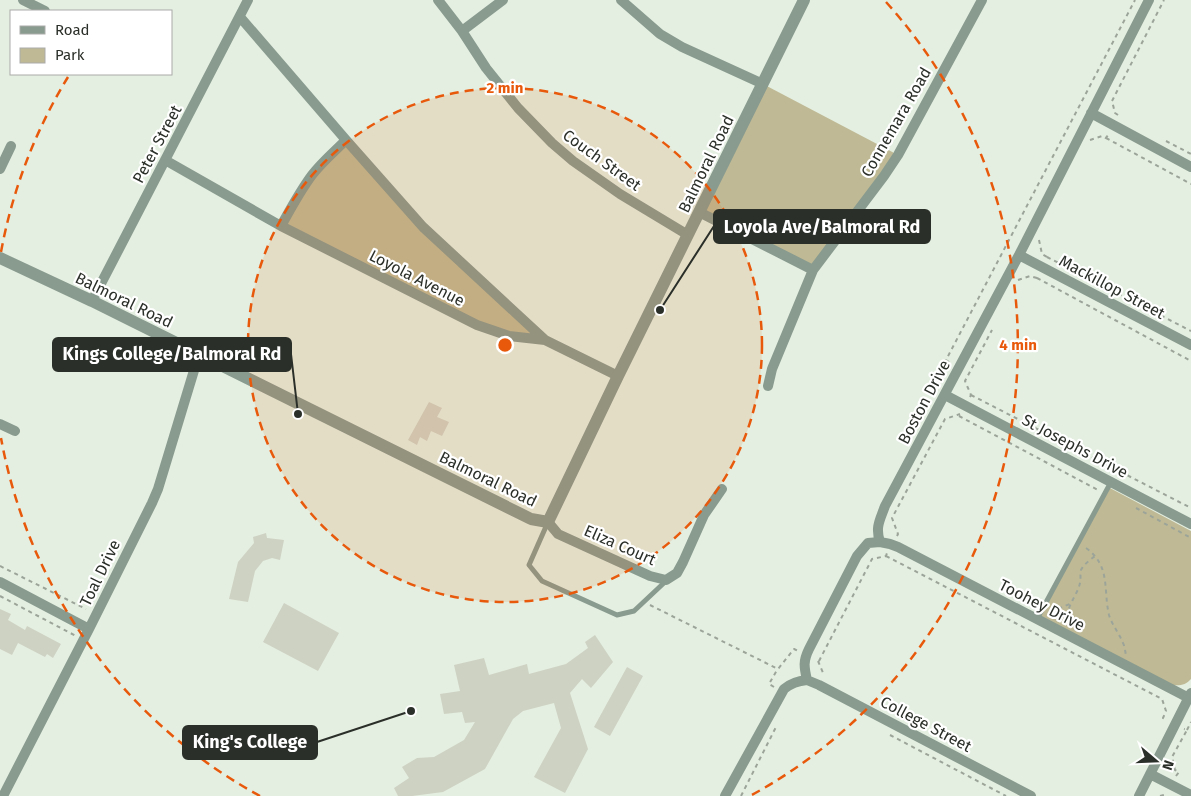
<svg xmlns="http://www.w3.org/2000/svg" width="1191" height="796" viewBox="0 0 1191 796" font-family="'Fira Sans',sans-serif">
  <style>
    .green { fill: #bfba95 }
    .building { fill: #ced2c3 }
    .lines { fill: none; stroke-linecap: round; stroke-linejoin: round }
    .path { stroke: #9ca499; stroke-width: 2; stroke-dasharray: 4 4; stroke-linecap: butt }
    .service { stroke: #899b8f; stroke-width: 5 }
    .minor { stroke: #899b8f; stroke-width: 10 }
    .tertiary { stroke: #899b8f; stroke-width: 12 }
    .ring { fill: none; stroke: #e8590c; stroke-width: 2.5; stroke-dasharray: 9 6 }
    .labels { text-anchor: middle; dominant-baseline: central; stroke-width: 4.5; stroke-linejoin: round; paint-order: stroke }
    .street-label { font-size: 16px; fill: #2b2f29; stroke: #fff }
    .centre { fill: #e8590c; stroke: #fff; stroke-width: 2.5 }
    .ring-label { font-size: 15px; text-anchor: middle; font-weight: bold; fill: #e8590c; stroke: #fff; stroke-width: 4.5; stroke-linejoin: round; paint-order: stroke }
    .leader { fill: none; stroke: #2b2f29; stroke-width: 2 }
    .callout-dot { fill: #2b2f29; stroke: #fff; stroke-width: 2 }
    .callout { fill: #2b2f29; stroke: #2b2f29; stroke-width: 2 }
    .callout-label { font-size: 18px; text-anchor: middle; font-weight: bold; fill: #fff }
  </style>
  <rect width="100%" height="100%" fill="#e4efe1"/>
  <path class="green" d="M763,84L898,155L813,270L699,212Z
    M346,140L423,227L545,340L509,336L281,226L299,193Z
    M1108,487L1191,531V679C1186,685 1180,686 1172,685L1039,616Z"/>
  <path class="building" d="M429,402L442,408L437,417L449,422L442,436L431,431L427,441L420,437L417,445L408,440Z
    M266,533L267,538L284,540L280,560L272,558L263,561L255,571L248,602L229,599L238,562L254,543L253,537Z
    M284,603L339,633L318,671L263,642Z
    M0,609L11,614L8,620L25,630L27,626L61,644L53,658L47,654L45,657L18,643L12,655L0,649Z
    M595,635L613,662L591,688L582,679L570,693L588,749L565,793L534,777L561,728L554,703L523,711L513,719L485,769L443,792L412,796H398L394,788L409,778L402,767L417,758L434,757L464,740L475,722L465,723L462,712L444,714L440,694L460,691L454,665L484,658L489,675L527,664L529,674L566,664L588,648L585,642Z
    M627,667L643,676L610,736L594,727Z"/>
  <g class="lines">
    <path class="path" d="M1118,115L1115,113L1112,101L1164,0
      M1106,138L1191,184
      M1090,140L1102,136L1106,138L1108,135
      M1166,141L1191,154
      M1039,240L1042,254L1047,257L1046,259
      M1047,257L1191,331
      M1037,278L1191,361
      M1018,280L1030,276L1037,278V277
      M949,362L946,360L1135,0
      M971,395L1191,508
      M970,397L971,395L965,381L992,330
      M959,416L1098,490
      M1136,508L1191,538
      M897,536L898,534L892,518L945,419L960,414
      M1086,548C1111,566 1103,589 1109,615C1112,625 1119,633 1123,643C1125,647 1125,651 1126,655
      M886,556L1162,699L1166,711L1163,718L1167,720
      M0,566L86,609
      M0,596L76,636
      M650,605L778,669L794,649L798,651
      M1051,612L1072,603
      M1069,624C1063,609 1077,597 1080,583C1081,579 1080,574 1081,570C1084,564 1090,560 1095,556
      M818,661L824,675
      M819,661L872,559L886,556L887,553
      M774,687L769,684L777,670
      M1187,730L1191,722
      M890,735L1006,796
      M1176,776L1179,772L1175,770L1172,757L1187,730L1184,729
      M741,796L776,727
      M1160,796L1167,794"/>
    <path class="service" d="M548,522L529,565L542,581L617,615L634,611L666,581
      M1037,619L1111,482"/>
    <path class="minor" d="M23,0L45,11
      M438,0L462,31L486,68L518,108L552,143L573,161L620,194L688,235
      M621,0L660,34L682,47L763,84
      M240,17L346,140L423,227L545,340L618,376
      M462,31L503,0
      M1091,113L1191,167
      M165,160L281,226L477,325L509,336L545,340
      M0,169L11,146
      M699,212L813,270L884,176L898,155L982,0
      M281,226C291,208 300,191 312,175C322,162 335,151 346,140
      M1019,255L1191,345
      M92,301L248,0
      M768,386L772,369L813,270
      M945,395L1191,524
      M0,424L15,431
      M548,522L558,534L650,576L666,580L677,573L683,562L704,515L722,489
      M880,542L890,544L898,547L1189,698
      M0,582L89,629
      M807,680L819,685L1031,796
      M1150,774L1191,795
      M3,796L89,629L152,503L158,489L199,354
      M725,796L784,689C791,683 797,681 807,680C804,667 803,661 809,649L857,556L868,543L880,542C875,527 880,520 885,506L1019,255L1149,0
      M1139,796L1191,693"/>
    <path class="tertiary" d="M0,258L92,301L531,519L548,522L618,376L804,0"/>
  </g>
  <circle cx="505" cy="345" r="257" fill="#e8590c" fill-opacity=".12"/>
  <g class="ring">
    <circle cx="505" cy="345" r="257"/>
    <path d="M260 796A513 513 0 0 1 1 438M1 252A513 513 0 0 1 68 77M886 2A513 513 0 0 1 750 796"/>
  </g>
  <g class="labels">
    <g class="street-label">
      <text transform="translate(896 122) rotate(-60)">Connemara Road</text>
      <text transform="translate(157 144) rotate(-62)">Peter Street</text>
      <text transform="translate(602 160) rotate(36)">Couch Street</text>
      <text transform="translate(706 164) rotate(-64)">Balmoral Road</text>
      <text transform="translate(417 278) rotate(27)">Loyola Avenue</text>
      <text transform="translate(1112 287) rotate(28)">Mackillop Street</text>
      <text transform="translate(124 300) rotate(26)">Balmoral Road</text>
      <text transform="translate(924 402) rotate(-62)">Boston Drive</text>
      <text transform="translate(1075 446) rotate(28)">St Josephs Drive</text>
      <text transform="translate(488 479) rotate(26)">Balmoral Road</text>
      <text transform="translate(620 545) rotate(24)">Eliza Court</text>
      <text transform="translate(100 573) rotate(-64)">Toal Drive</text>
      <text transform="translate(1042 605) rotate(27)">Toohey Drive</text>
      <text transform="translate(926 724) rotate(28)">College Street</text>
    </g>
  </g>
  <circle cx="505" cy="345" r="8" class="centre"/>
  <g class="ring-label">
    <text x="505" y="93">2 min</text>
    <text x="1018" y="350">4 min</text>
  </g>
  <path class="leader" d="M660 310L714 226M298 414L291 354M411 711L317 742"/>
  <g class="callout-dot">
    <circle cx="660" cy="310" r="5"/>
    <circle cx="298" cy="414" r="5"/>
    <circle cx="411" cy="711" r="5"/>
  </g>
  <g class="callout">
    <rect x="714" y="210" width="216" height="33" rx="5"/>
    <rect x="53" y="338" width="238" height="33" rx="5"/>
    <rect x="183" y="726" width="134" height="33" rx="5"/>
  </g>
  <g class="callout-label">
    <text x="822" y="233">Loyola Ave/Balmoral Rd</text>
    <text x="172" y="360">Kings College/Balmoral Rd</text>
    <text x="250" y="748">King's College</text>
  </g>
  <rect x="10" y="10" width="162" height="65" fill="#ffffff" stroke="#aaaca9"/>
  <rect x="20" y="26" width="25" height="8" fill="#899b8f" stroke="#aaaca9"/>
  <text x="55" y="35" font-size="15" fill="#2b2f29">Road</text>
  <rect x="20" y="48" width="25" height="15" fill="#bfba95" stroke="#aaaca9"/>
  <text x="55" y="60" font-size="15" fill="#2b2f29">Park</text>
  <g transform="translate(1156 761) rotate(109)" stroke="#ffffff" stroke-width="4" paint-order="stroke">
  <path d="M0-4L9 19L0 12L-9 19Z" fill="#2b2f29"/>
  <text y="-8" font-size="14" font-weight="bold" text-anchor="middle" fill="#2b2f29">N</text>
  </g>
</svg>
